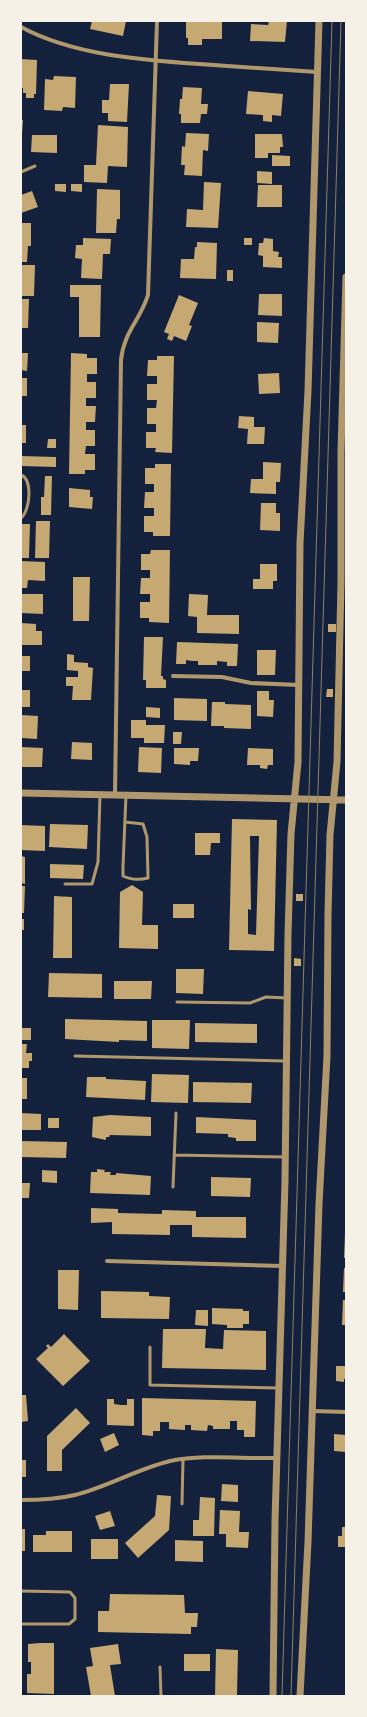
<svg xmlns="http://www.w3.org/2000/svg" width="367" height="1717" viewBox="0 0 367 1717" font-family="Merriweather,serif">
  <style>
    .building { fill: #c6a872; fill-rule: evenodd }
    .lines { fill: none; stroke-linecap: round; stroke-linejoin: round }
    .service { stroke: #b1986c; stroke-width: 3 }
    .minor { stroke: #b1986c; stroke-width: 4 }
    .tertiary { stroke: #b1986c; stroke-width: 7 }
    .tram { stroke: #918062; stroke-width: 1 }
  </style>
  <rect width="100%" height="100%" fill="#14213d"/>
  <path class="building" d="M92,21H126L123,36L90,29Z
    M186,21H222V39H202V45H188V38H186Z
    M269,21H287L285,42L250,41L251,24L268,25Z
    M21,59L37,60L36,94H34V98H26V93H23V88H21Z
    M54,76L76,77L75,108L63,107L62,111L44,110L45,79L53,80Z
    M110,84H129L127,122L108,121V113H102V100H109Z
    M183,87L202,88L201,104H208L207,114H201L200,123H181V114H179L180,99H182Z
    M248,91L283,94L281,116L272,115V122L263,121V115L246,114Z
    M21,120H23L22,134H21Z
    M98,125L128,127L127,167L108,166L107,183L84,182V165H96Z
    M186,133L209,134L208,151L203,150L202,176L184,175L185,165H181L182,146L185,147Z
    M255,134H282L283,147H280V153H268V158H255Z
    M32,135H57V153L31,152Z
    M272,155L290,156V166H272Z
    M257,171L272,172V184L257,183Z
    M204,182L221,183L218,228L186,227L187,209L203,210Z
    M55,184H66V192L55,191Z
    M71,184H82V192L71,191Z
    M258,185H282V207H257Z
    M97,189L120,190V219H117L116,233H96Z
    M32,191L38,207L21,213V195Z
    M21,223H31V246H28L27,262H21Z
    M83,238L111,239L110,254H103L102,279L81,278L82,259L75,258L76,245H83Z
    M244,238H252V245H244Z
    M264,238L273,239V251L279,252L278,257H282V268L263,267V256L258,255L259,243H263Z
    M197,242L217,243L216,279L180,278L181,259H194L195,247H197Z
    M21,265H35L34,296H21Z
    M227,270H233V281H227Z
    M70,285H101L100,337H79V297H70Z
    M259,294H282V316L258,315Z
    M179,295L198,303L189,325L192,326L186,341L174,336L172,341L167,339L169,334L164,332Z
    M21,299H29L28,328H21Z
    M257,322L279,323L278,343L257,342Z
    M21,353H28L27,371L21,370Z
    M71,353L87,354V358H97V374H87V382H96V398H86V406H96L95,422H86V430H95V446H86L85,454H95V470H85V474H69Z
    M157,356H174L172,453L155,452L156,448H146V432H156V424H147V408H156L157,400H147V384H157V376H147L148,360H157Z
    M279,373L280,393L259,394L258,374Z
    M21,378H27V396H21Z
    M239,416L254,417V427H265L264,444H247L248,429L238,428Z
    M21,425H26V443H21Z
    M48,439H56V448H47Z
    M21,456L56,457V467L21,466Z
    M263,462L281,463L280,482H276V494L250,493L251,479H263Z
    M155,464H171L170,536H153V532H144V516H154V508H144L145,492H154V484H145V468H155Z
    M45,476H52L51,515H41V497H44Z
    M69,488L90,490V497H93L92,509L69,507Z
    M261,503H276V513H280V531L260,530Z
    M36,521H50L49,558H35Z
    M21,524H30L29,558H21Z
    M151,550H170L169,623L149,622V618H140V602H150V594H140L141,578H150V570H141V554H150Z
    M21,561L45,562V581L28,580L27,588H21Z
    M260,564H277V581H273V589H253V579H260Z
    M73,577H90L89,621H73Z
    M21,594H43V614L21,613Z
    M189,594L208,595L207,615H239V634L197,633V617L188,616Z
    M21,623L36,624V631H42V645H21Z
    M328,624H336V632H328Z
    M144,637H163L161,676H163V679L166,680V688H146V680H143Z
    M177,642L238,644L237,666H227V662L217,661V665H198V661H192L186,660V664H176Z
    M257,650H276L275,675H257Z
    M67,654L74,655V662L88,663V667L93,668L91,700H72L73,686H66V677H78V671L67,670Z
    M21,656H30V671H21Z
    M21,686L22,690H30V707H21Z
    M327,689H333V697H326Z
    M257,691H269V700H274L273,717L257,716Z
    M174,698L207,699V721L174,720Z
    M212,702H225V704L251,705V729L224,728V726H211Z
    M146,707L160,708V718L146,717Z
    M21,715L38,716L37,739L21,738Z
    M131,720H146V725H165L164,743H144V738H131Z
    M173,732H182L181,744H173Z
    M72,742L92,743V760L71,759Z
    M21,747L43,748L42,767H21Z
    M139,747L162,748L161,773L138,772Z
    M174,748H199L198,761H190V765L174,764Z
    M248,748L273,749V765H268L267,769L260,768V765H247Z
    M232,819L277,820L274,951L229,950ZM250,836H259L256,935L248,934V909L251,910Z
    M50,824L88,825L87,849L49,847Z
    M21,825L45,826V851L21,850Z
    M195,833H220V843H211L210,855H195Z
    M21,856L25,857V884L21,883Z
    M50,864L84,865L83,879L50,878Z
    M132,885L143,892L142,925H158V949L119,948L120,892Z
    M21,886H25L24,913H21Z
    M296,894H303V901H296Z
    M54,896L72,897V958H53Z
    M173,904H194V918H173Z
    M21,919H24V930H21Z
    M294,958L301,959V966H294Z
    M176,969H204L203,994L176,993Z
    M49,973L102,974V998L48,997Z
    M114,981H152L151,999H114Z
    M65,1019L147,1021V1041L119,1040V1042L65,1039Z
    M152,1020H190L189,1049L152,1048Z
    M195,1023L257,1024V1043L195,1042Z
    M21,1028H31V1040H21Z
    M21,1044H27L26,1053H32V1061H29V1068H21Z
    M152,1074L189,1075L188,1103L151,1102Z
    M87,1077H106V1079L146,1081L145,1100L86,1097Z
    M21,1078H27V1099H21Z
    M193,1082L252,1083L251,1103L193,1102Z
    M21,1113L41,1114V1130H21Z
    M110,1115L151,1117V1136L110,1135L109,1137H106V1140L92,1137L93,1117Z
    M196,1117L256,1120V1141H236V1138L228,1137V1134L196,1133Z
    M48,1118H59V1128H48Z
    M21,1141L67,1142L66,1158L21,1157Z
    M97,1169L105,1170L104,1172H111L110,1175H116V1173L151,1176L150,1195L90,1193L91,1172H97Z
    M42,1170L57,1171V1183L42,1182Z
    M211,1177L251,1178L250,1197L211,1196Z
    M21,1183H30L29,1198H21Z
    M91,1208L118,1209V1213L162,1214V1210L196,1211V1217H246V1238L192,1237V1225H170V1235L112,1234V1222L91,1223Z
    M345,1233H346V1258H344Z
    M344,1268H346V1292H343Z
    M58,1270H79L78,1310L58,1309Z
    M101,1291L149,1292V1296L170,1297L169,1319L101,1318Z
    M343,1300H346V1325H342Z
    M212,1308L243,1309V1311H249V1324H243V1328H227V1325L212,1324Z
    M196,1310H208V1326L195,1325Z
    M163,1329H206L205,1348L223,1349L224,1330L266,1331V1370L162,1368Z
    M64,1334L90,1361L63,1386L36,1359L48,1348L46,1346L48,1344L51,1347Z
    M336,1366H346V1379H344V1382L336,1381Z
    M21,1395H26L28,1421L21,1422Z
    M142,1398L256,1401L255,1437H244V1430H237V1421H230V1429H213V1426L208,1425L207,1431L191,1430V1425H185V1430L169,1429V1422H160V1431H153V1436L142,1435Z
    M107,1399H114V1404L121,1405H127V1399H134V1426L107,1425Z
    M76,1408L90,1423L62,1450V1471H47V1436Z
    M114,1433L119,1445L105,1452L100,1439Z
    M334,1434L346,1435V1452L334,1451Z
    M21,1460H26V1477H21Z
    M222,1484L238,1485V1502L221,1501Z
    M157,1495L171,1496L169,1530L138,1558L125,1543L155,1516Z
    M200,1497L215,1498L214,1536H193V1520H199Z
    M220,1510L240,1511L239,1532H249L248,1548L226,1547V1534H219Z
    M110,1511L115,1526L100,1530L95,1516Z
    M342,1527H346V1547H338V1536H342Z
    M21,1529H25V1551H21Z
    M46,1531H72V1552H33V1535H46Z
    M91,1539H118V1559H91Z
    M175,1540L203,1541V1562L175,1561Z
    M110,1594L184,1595L185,1613H198L197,1627H191V1634L98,1632V1611H109Z
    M40,1643H54V1694L27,1693V1674H31V1662H28V1644Z
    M118,1644L121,1664L110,1665L115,1696H91L86,1667L93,1666L90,1648Z
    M216,1649L238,1650L237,1696H215Z
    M184,1654H210V1671H184Z"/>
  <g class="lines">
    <path class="service" d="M21,172L35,166
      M21,475C33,480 30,511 21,518
      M125,822L143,824L147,837L148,878C139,880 131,880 123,876V866L126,795
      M65,884H92L98,862L100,795
      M177,1002L250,1003L266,997L287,998
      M75,1056L286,1061
      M174,1155L285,1157
      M173,1187L176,1113
      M150,1347V1385L278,1388
      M182,1504L183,1460
      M21,1591L70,1592L75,1598V1619L69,1624H21
      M160,1667L161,1696"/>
    <path class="minor" d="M21,27C73,55 141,60 199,64C238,67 277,69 317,72
      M173,676L222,677L251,683L299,685
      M115,795L121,360C124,331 140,321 148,295L157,21
      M107,1261L282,1266
      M312,1411L346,1412
      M21,1500C39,1500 58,1499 75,1495C107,1487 137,1469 170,1461C204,1454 242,1459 276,1458"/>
    <path class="tertiary" d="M21,793L346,800
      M273,1696L275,1521L285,1181L288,934L291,834L298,762L300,543L308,391L319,21
      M300,1696L308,1542L319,1204L327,1056L328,914L330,835L337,762L341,582V452L346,277"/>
    <path class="tram" d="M282,1696L332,21
      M291,1696L341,21"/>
  </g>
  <rect width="367" height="1717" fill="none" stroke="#f6f1e7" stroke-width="44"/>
</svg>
